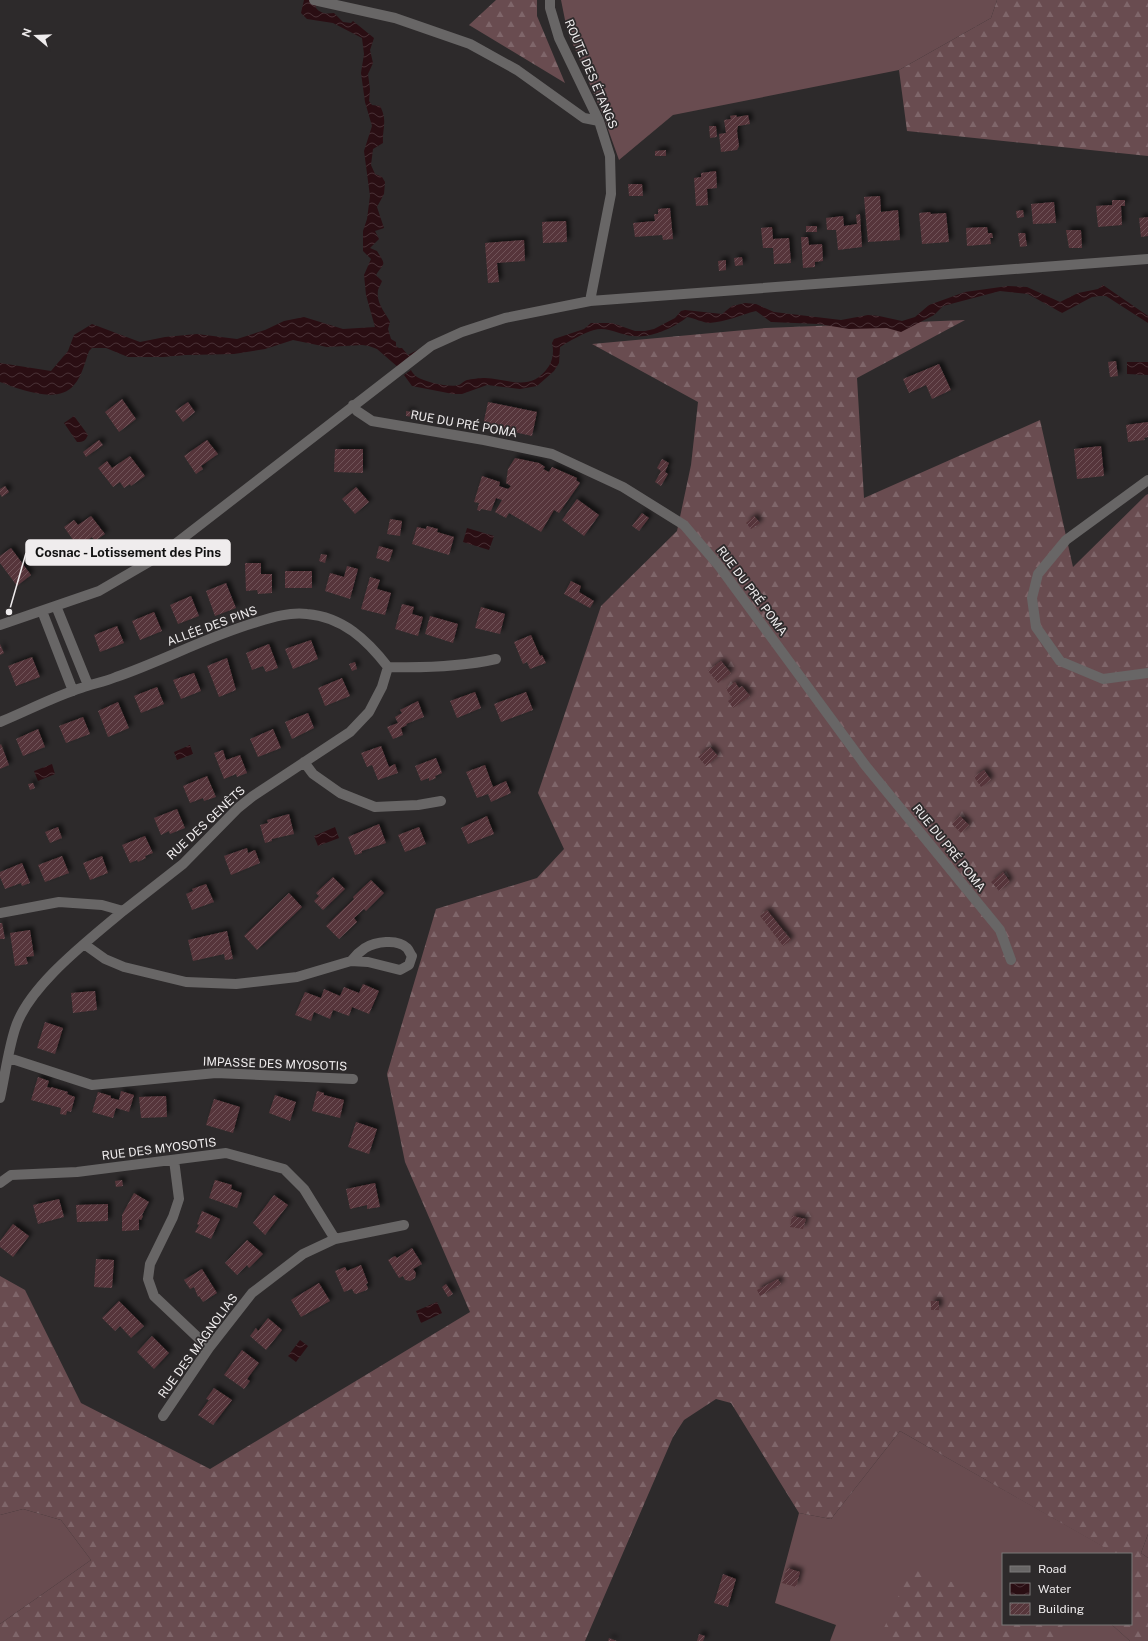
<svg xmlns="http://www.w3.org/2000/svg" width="1148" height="1641" viewBox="0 0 1148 1641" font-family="'Public Sans',sans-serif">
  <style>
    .grass { fill: #694c50 }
    .forest { fill: url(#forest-firs) }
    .water { fill: url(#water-waves) }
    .building { fill: url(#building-hatch); filter: url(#shadow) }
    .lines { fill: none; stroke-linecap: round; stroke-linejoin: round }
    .minor { stroke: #686666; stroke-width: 10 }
    .labels { text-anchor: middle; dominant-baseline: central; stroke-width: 3.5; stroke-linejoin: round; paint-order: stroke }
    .street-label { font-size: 12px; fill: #efeced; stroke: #2d2a2b }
    .leader { fill: none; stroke: #efeced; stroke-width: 1.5 }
    .callout-dot { fill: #efeced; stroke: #2d2a2b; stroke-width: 1.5 }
    .callout { fill: #efeced; stroke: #efeced; stroke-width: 1.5 }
    .callout-label { font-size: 13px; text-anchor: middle; font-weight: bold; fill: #111 }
  </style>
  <defs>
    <pattern id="forest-firs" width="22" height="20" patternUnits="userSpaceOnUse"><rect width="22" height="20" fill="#694c50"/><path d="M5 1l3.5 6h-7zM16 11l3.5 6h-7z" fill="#7f666a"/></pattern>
    <pattern id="water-waves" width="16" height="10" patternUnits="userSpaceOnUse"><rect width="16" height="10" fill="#2a0e13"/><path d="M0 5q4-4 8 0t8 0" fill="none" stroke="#493136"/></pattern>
    <pattern id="building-hatch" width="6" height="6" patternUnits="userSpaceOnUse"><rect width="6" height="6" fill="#56363b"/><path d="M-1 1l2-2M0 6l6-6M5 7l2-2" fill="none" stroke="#6f5358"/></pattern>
    <filter id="shadow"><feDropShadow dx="3.5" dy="-3.5" stdDeviation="2" flood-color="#0009"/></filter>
  </defs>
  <rect width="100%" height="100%" fill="#2d2a2b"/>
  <path class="grass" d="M561,0H997L991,18L899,70L673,115L619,160L604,118L567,30Z
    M900,1431L1108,1549L1107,1554H1003V1624H1111L1130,1641H830L836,1625L775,1603L799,1513L831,1519Z
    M23,1509L61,1520L91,1560L0,1624V1515Z
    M1148,1534V1558L1141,1553Z"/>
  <path class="forest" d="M496,0H537V16L565,83L469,25Z
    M997,0H1148V156L907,131L899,70L991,18Z
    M965,320L857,378L864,498L1040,420L1073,567L1146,495L1148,494V1534L1141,1553L1148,1558V1641H1130L1111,1624H1131V1554H1107V1549L900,1431L831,1519L799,1513L731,1403L716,1399L684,1420L673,1437L585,1641H0V1624L91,1560L61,1520L23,1509L0,1515V1276L25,1290L81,1403L210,1469L470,1312L405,1162L387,1074L436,909L537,878L564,849L538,793L601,606L677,531L691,465L698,402L592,344L766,328Z
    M911,1569L1003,1598V1624H1063L1059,1641H878Z"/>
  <path class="water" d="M304,0H316V8C321,14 327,14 334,13L343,22L351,23L353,21L374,38L370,50L373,63L368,74L370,89L369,101L372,105L380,106C388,121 382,128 383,143L373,149L371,165L375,174L382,177L385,182L384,194L377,207L384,228L375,231L379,239L370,248L377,251C387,267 384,262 376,275L382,281C381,284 379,287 378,290C376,304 385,311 390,322L388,329L391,339L396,342V346L399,348H402L408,355L425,346L399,368L377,349L369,346L362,345L327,347L293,340L265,349L234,354L186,355L163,357H128L106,348H92L89,351C85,362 82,376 74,385C58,405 19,389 0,382V363L51,371L68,351L74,335L92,324L140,342L165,337L197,334L237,339L265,330L284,321L304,317L343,329L375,327L366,295L364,275L371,259L363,251V231L367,219L370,196L364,151L372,126L365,102L361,73L364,54L362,38L333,23L307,19L301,13Z
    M1103,285L1148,316V323L1106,296H1100L1092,297L1062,313L1028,294L1000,291L943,306L934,315L901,332L887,328L849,329L819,324L771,322L756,311C740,315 726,322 709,323C705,323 693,318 687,317C676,327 649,339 633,336C620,335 607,326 594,330C584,333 569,341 560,347L559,363L554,371L537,386L520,389L487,385L462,394H453L412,386L404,375L411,370C412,372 414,375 417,377C425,382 450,388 459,385C461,384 464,381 467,380C471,379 480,378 485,378C510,379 531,393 549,366C553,360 554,350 552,343L554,339L584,329L591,323H612L635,331H645L654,329L675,318L681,311L685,310L722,314L732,306L745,303L756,304L774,312L841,320L868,315L879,316L902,321L915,317L929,305L965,292L1008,286L1027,287L1060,302L1078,293L1098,289Z
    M1127,362H1148V375L1127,374Z
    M74,416L88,435C85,441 84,442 77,442L64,423Z
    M467,528L494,536L489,550L463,542Z
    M190,745L193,754L177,760L174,752Z
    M52,764L55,774L38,781L34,771Z
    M335,827L339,838L318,846L314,836Z
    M437,1302L442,1313L421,1323L416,1311Z
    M300,1340L308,1346L296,1362L288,1356Z"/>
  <path class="building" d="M736,115L737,117L748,115L750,124L738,126L737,131L739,146L737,150L721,152L719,134L726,133L724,120L731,119L730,116Z
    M709,126H716L717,137L710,138Z
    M666,150V156H655V151Z
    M716,171L717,188L707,189L708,205L696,206L694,178L701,177V173Z
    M628,184H642L643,196H629Z
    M880,196L881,212L898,210L900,240L868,242L864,197Z
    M1112,200H1125V206H1121L1122,225L1098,227L1096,206L1112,205Z
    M1054,202L1056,223L1033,224L1031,204Z
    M670,208L673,239L663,240L662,235L635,237L633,223L655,221L654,214H658V209Z
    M1023,210L1024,217L1017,218L1016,211Z
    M930,212L931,214L946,213L949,242L922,244L919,213Z
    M860,214L862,247L838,250L836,230H827L826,218L843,216L844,226L857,224L856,215Z
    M1148,217V236L1141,237L1139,218Z
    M566,221L567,242L543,243L542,222Z
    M806,226H817V232H806Z
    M772,227L773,239L789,238L791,263L774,264L773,248H763L761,228Z
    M987,227L988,233H992L993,238H990L991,244L967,246L966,228Z
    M1066,230H1081L1082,248H1069Z
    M1018,233H1025L1027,246L1020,247Z
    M801,237H808L809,245L822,244L823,261L815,262V267L803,268Z
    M524,240L525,261L497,263L499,282L488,283L485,243Z
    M742,257L743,265L735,266L734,258Z
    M726,260V270L719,271L718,261Z
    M1116,361L1118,376L1110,377L1108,362Z
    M939,364L951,390L932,399L926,385L909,393L903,379Z
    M122,399L136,419L119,432L105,412Z
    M188,402L195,412L183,422L175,411Z
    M488,402L537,412L532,436L483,425Z
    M406,411L413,412V417L406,416Z
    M1148,422V437L1144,438L1145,440L1128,442L1126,425Z
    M99,440L103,445L86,457L83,452Z
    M207,440L218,454L201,466L203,469L196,474L184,456Z
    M1101,446L1104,476L1077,479L1074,449Z
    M335,449H363V473L334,472Z
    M130,456L145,476L131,486L130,484L124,488L120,482L113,487L98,468L107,461L112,468Z
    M515,458L539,463L545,467L543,469L549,472L552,467L577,478L576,480L580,483L559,513L554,510L541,532L509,513L506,518L495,512L502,500L496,498L491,511L481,509L480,511L477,510L479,503L474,502L482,476L500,482L499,486L508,489L511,486L506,483L508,469Z
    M662,459L669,463L665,472L668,474L661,486L655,482L661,471L657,468Z
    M5,486L9,492L2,497L0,494V489Z
    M356,487L369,502L355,514L342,499Z
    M577,499L599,515L584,536L562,520Z
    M642,513L649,518L639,531L632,526Z
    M91,516L105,534L95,541L92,537L78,547L64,527L74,520L78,525Z
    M754,516L760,523L751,529L746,523Z
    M390,519L402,521L400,536L387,534Z
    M427,526L438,529L437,532L454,537L449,555L412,544L417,527L426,529Z
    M379,546L393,550L389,562L376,558Z
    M11,548L31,575L17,586L0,563V556Z
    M321,554L327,555L325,563L319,561Z
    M245,563H261V574H272V593L258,594L257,590L246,591Z
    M347,566L358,569L350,599L325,591L330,573L344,577Z
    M285,571H312V588H285Z
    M370,577L380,580L377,589L391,593L385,615L361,609Z
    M571,581L581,586L579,592L594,601L590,608L564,594Z
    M226,583L236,608L215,616L206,591Z
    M191,596L199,616L178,624L170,605Z
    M402,604L414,607L412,614L423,617L418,636L395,629Z
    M481,607L505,614L500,634L475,628Z
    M154,612L162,631L140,640L132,621Z
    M430,616L458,624L453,643L425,634Z
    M117,626L124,643L100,652L94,635Z
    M531,635L540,656L542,655L546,663L530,669L527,662L523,664L514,642Z
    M311,640L318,659L293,669L285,649Z
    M0,644L4,653L0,655Z
    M269,644L278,668L266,672L263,666L252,670L246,653Z
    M32,657L40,677L16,686L8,666Z
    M227,658L236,690L219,697L207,666Z
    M721,661L731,673L718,683L708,671Z
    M355,662L357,669L352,671L349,664Z
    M194,673L201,691L181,699L173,680Z
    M342,678L350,696L325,706L318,688Z
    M735,682L739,688L742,686L750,696L733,708L728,701L732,698L726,689Z
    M157,687L164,704L141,713L134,696Z
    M475,692L481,708L457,718L450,701Z
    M526,692L533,710L501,722L494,704Z
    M418,701L424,717L406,724L407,725L401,728L403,735L393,739L387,727L398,723L395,717L402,713L400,710Z
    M118,702L129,728L108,737L98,711Z
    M308,713L314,728L292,739L285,722Z
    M83,717L90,734L66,743L59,726Z
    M38,729L45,747L23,756L16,739Z
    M273,729L281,748L258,757L250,739Z
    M1,744L9,765L0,769V745Z
    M381,746L389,767L395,764L398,773L378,780L372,765L367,767L361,753Z
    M710,747L718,756L706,766L698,757Z
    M223,750L226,760L240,755L247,773L237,777L236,774L224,779L214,753Z
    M436,758L442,773L435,776L436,778L429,781V778L421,781L415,766Z
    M485,765L493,787L506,781L511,793L491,802L488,794L477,798L466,772Z
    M984,770L991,780L981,787L974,777Z
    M207,776L216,797L204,801L203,798L190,803L183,786Z
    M33,783L35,788L30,790L28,784Z
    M177,809L185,828L170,834L169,831L161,835L154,818Z
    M289,814L294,834L272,839V841L265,843L260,825L268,823L267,820Z
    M487,816L494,834L468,844L461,828Z
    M960,816L969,825L961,833L952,824Z
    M379,824L386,843L362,851V853L355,855L348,837Z
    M58,827L62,838L50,843L45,832Z
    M419,827L426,844L405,852L398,835Z
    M145,836L153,853L145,856L146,858L138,862L137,860L130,863L122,845Z
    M247,848L248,853L255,850L260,863L231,875L224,856Z
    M62,856L69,873L45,882L38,865Z
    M102,856L108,873L90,880L83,863Z
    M22,863L30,883L22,886L21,883L5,889L0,877V872Z
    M1003,872L1010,882L999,891L991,882Z
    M333,877L345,889L323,910L314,901L319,896L316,893Z
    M371,880L384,893L366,911L364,909L354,918L357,922L339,939L326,926L354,899L353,897Z
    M206,884L214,902L192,910L186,894L193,891L192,889Z
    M289,893L302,907L257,950L244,936Z
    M767,910L791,940L783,946L760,916Z
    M0,923H2L5,939H0Z
    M30,930L34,956L26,957L28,964L15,966L10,933Z
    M227,931L233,959L225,960L224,954L193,961L188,940Z
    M363,984L379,991L369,1014L352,1007L349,1016L333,1010L330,1019L314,1012L311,1021L295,1015L305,992L321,998L324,989L340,996L344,987L359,993Z
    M95,991L97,1010L73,1013L71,993Z
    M45,1022L63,1028L55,1054L37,1048Z
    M38,1077L49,1081L47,1087L51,1088V1087L68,1092L67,1094L75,1097L71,1112L67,1111L66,1115L60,1114L61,1108L31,1100Z
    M121,1091L134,1095L129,1112L116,1108L113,1118L92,1112L98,1092L111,1096V1098L119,1100Z
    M317,1091L324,1093V1095L344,1100L340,1118L312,1111Z
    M275,1095L296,1102L290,1121L269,1113Z
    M166,1096L167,1117L141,1118L139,1097Z
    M214,1099L240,1107L233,1133L206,1125Z
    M356,1122L377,1129L369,1154L348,1147Z
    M122,1180L123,1186L116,1187L115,1181Z
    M215,1180L232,1185L231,1189L242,1193L237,1208L209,1198Z
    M375,1183L380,1207L367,1209V1205L350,1209L346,1189Z
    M134,1193L149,1202L142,1215L143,1216L141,1220L139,1219V1230L122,1231V1215Z
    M274,1195L288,1205L265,1235L253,1223Z
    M59,1199L64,1217L38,1224L33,1205Z
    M108,1204V1221L77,1222L76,1205Z
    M202,1211L220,1219L211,1239L195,1232L199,1225L197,1224Z
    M792,1216L806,1219L803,1229L790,1227Z
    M13,1224L29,1236L13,1257L0,1247V1241Z
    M247,1240L263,1254L249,1268L247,1265L237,1275L225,1263Z
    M412,1248L422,1264L413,1269L416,1273L415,1278L410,1281L405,1280L403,1276L399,1278L388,1260L395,1256L397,1258Z
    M96,1259L114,1260L112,1288L94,1287Z
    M361,1265L368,1283L366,1284L368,1288L367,1290L356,1294L354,1293L352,1289L344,1292L335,1271L345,1267L347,1271Z
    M202,1269L217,1293L203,1302L199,1296L198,1297L194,1287L190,1289L184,1280Z
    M778,1279L781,1284L760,1296L757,1290Z
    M319,1283L330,1301L301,1317L291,1300Z
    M446,1284L453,1294L448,1297L442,1287Z
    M119,1301L144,1326L131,1338L120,1326L115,1331L102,1318Z
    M931,1301H939V1310H931Z
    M268,1318L282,1330L266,1350L250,1336L256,1328L258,1331Z
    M152,1336L169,1353L154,1369L137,1352Z
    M242,1350L259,1363L247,1379L250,1381L244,1389L224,1375Z
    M214,1388L232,1400L213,1425L198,1415L209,1400L206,1399Z
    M787,1568L800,1572L796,1587L782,1583Z
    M723,1574L736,1579L728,1607L714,1603Z
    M699,1634L705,1636L703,1641H697Z
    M609,1638L617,1641H608Z"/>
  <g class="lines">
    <path class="minor" d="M314,0L395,18L470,44L517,70L584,118L599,121
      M550,0V8L559,38L599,121L610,156L611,194L590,301
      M353,405L357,411L372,421L484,440L552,454L623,487L684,525L719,566L865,765L1000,930L1011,960
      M1148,480L1066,540L1038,574L1032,598L1036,627L1060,661L1103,679L1148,673
      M56,606L88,685
      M42,611L73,691
      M0,625L99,591L161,555L431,346L462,332L505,318L590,301L1148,259
      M388,667C425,668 460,667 496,659
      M0,722C27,711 53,697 81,688C92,684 104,682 116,677C163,661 208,636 257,622C273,617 290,612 307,614C343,617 367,640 388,667
      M304,762L313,774L340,793L375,807L418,805L441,801
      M0,913L59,902L102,905L123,911L183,864L238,808L253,796L350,732L369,712L382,687L388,667
      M84,944L105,959L124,967L186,982L236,984L297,977L351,961L368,962L400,970L409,965L412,956C410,954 409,950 407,948C397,938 375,942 365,948C359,952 355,956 351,961
      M9,1058L92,1085L216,1073L353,1079
      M0,1098C5,1075 8,1051 15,1029C28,986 89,940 123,911
      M174,1160L179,1199L173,1217L150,1264L148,1279L154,1296L209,1348
      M0,1183L11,1175L77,1172L226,1153L284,1169L304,1189L335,1239
      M163,1416L209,1348L252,1293L303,1254L335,1239L404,1225"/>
  </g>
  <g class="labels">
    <g class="street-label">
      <text transform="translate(591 74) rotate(67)">ROUTE DES ÉTANGS</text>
      <text transform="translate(464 424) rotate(10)">RUE DU PRÉ POMA</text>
      <text transform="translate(752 591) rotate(53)">RUE DU PRÉ POMA</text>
      <text transform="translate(212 626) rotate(-20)">ALLÉE DES PINS</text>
      <text transform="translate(206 823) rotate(-43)">RUE DES GENÊTS</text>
      <text transform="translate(949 848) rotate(51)">RUE DU PRÉ POMA</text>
      <text transform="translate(275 1064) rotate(2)">IMPASSE DES MYOSOTIS</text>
      <text transform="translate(159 1149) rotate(-7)">RUE DES MYOSOTIS</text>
      <text transform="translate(198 1346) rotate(-54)">RUE DES MAGNOLIAS</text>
    </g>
  </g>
  <path class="leader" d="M9 612L26 553"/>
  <circle class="callout-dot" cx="9" cy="612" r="4"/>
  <rect class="callout" x="26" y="540" width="204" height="25" rx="4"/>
  <g class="callout-label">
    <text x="128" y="557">Cosnac - Lotissement des Pins</text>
  </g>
  <rect x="1002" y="1553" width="130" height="72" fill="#2d2a2b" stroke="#7b7879"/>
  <rect x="1010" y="1566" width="20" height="6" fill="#686666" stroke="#7b7879"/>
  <text x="1038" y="1573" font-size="12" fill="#efeced">Road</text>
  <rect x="1010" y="1583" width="20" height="12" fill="url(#water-waves)" stroke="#7b7879"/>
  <text x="1038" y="1593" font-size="12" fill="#efeced">Water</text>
  <rect x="1010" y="1603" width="20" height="12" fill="url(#building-hatch)" stroke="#7b7879"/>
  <text x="1038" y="1613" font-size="12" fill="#efeced">Building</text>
  <g transform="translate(36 36) rotate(289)" stroke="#2d2a2b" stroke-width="3" paint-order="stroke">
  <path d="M0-3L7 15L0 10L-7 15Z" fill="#efeced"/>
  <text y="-6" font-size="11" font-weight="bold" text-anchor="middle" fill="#efeced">N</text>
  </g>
</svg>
